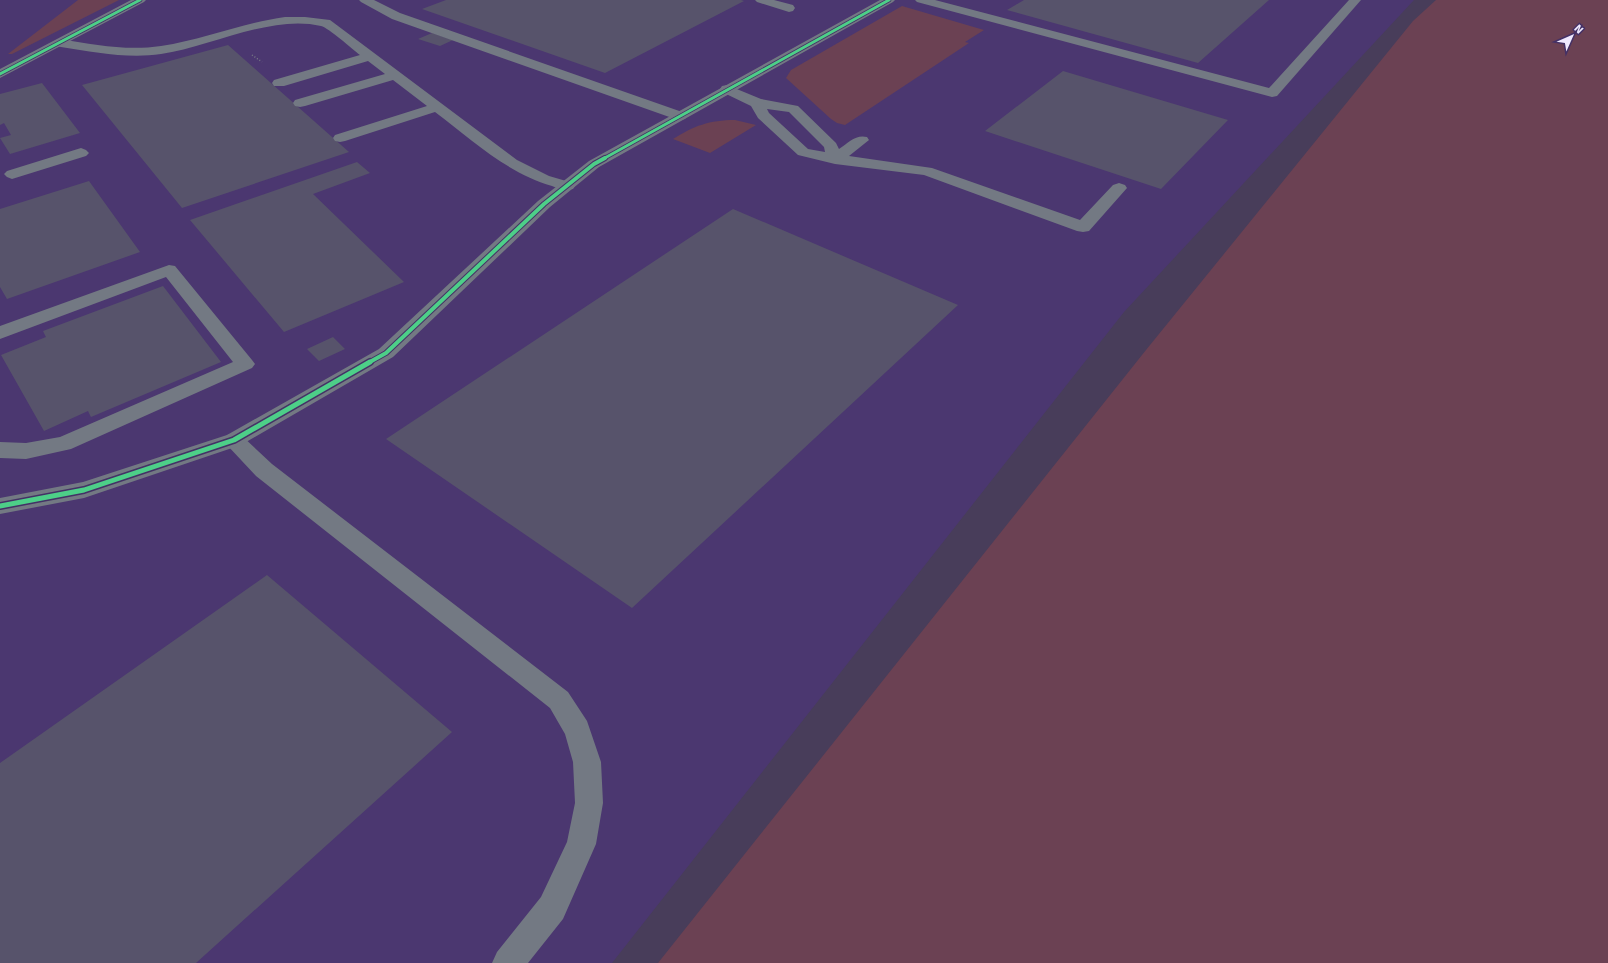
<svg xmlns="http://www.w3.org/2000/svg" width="1608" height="963" viewBox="0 0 1608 963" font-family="Signika,sans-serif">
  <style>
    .built { fill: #4b3770 }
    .green { fill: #6b4153 }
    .building { fill: #57536b }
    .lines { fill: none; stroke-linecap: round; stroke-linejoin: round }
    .path { stroke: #757784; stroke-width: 1.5; stroke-dasharray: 1 2; stroke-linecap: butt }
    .lane { fill: #737983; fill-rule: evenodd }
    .street { fill: #737983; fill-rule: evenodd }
    .cycleway-far2-casing { stroke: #443166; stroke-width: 4.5 }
    .cycleway-far1-casing { stroke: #443166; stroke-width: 6 }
    .cycleway-casing { stroke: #443166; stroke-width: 8 }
    .cycleway-far2 { stroke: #4dcf88; stroke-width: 3 }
    .cycleway-far1 { stroke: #4dcf88; stroke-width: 4 }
    .cycleway { stroke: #4dcf88; stroke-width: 5 }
  </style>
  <rect width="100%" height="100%" fill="#483d5a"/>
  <path class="built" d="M0,0H1414L1124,312L612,963H0Z"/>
  <path class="green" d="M78,0H119L12,54H8Z
    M1436,0H1608V963H658L1146,350L1413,21Z
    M902,6L984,30L965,42L969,43L845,125L837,123L831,119L786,78L791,70Z
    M735,120L756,125L710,153L673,139C694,126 709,120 735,120Z"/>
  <path class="building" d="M446,0H741L744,1L605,73L422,9Z
    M1024,0H1269L1198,63L1007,10Z
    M432,33L453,40L440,46L418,39Z
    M228,45L349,152L182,208L82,85Z
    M1063,71L1228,120L1161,189L985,131Z
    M42,83L80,133L10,154L0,138L11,135L4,123L0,125V94Z
    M357,162L370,173L313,194L404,282L284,332L190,220Z
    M89,181L140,252L7,299L0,287V209Z
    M733,209L958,305L632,608L386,439Z
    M163,286L221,362L91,417L88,411L44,431L1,355L46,337L43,331Z
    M333,337L345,349L319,361L307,349Z
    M267,575L452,732L196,963H0V763Z"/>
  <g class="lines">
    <path class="path" d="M252,55L262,62"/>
    <path class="lane" d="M359,0H374L400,13L685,113L687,116L685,119L680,120L675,119L392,19L361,2Z
      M755,0H774L793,5L795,8L793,11L789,12L757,2Z
      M915,0H935L1269,88L1349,0H1361L1277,96L1272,97L917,2Z
      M285,17H305L330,20L517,160L549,176L573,183L575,186L573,189C565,191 559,189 552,186C507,173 472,140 435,112L345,141L340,142L335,141L333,138L335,135L427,106L393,80L305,106L300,107L295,106L293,103L295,100L385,74L368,61L284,86H274L272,83L274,80L360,55C352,49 329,28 321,26C272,14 210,47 161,54C128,59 94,52 61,47L57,46L55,43L57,40L61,39C94,45 128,51 161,46C203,40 242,23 285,17Z
      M727,85L761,99L798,106L836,143L839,149C848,143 856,134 867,137L869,140L849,156L932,168L1080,220L1113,185L1119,183L1125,185L1127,188L1089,231L1083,232L1077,231L924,175L835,164L798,155L758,118L751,106L722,92L720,89L722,86ZM767,109L789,112L824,147L825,152L808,149L769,113Z
      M81,148L86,150L89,153L86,156L12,179L7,177L4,174L7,171Z
      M169,265L175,266L252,360L255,364L252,368L71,449L26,459L0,458V442L26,443L60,437L233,362L166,277L0,339V326Z
      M234,433L241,435L272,464L568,692L587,721L601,762L603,803L596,844L563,919L528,963H492L497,952L541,897L567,842L575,803L573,762L565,734L550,708L256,476L227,445L223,440L227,435Z"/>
    <path class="street" d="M131,0H146L144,2L0,78V69Z
      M880,0H895L893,2L599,167L550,207L393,357L241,445L84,498L0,514V498L83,482L227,435L379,349L538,201L589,161Z"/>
    <g class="cycleway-far2-casing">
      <path id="cycleway-far2" d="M0,74L140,0
        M603,159L889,0"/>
    </g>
    <g class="cycleway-far1-casing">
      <path id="cycleway-far1" d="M368,363L386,353L544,204L594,164L605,158"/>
    </g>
    <g class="cycleway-casing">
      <path id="cycleway" d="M0,506L84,490L234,440L370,362"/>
    </g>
    <use href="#cycleway-far2" class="cycleway-far2"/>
    <use href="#cycleway-far1" class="cycleway-far1"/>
    <use href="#cycleway" class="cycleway"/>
  </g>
  <g transform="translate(1572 36) rotate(45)" stroke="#443166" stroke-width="3" paint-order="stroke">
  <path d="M0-3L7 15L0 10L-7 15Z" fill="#efe9fe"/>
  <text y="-6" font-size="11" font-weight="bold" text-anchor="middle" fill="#efe9fe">N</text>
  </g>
</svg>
